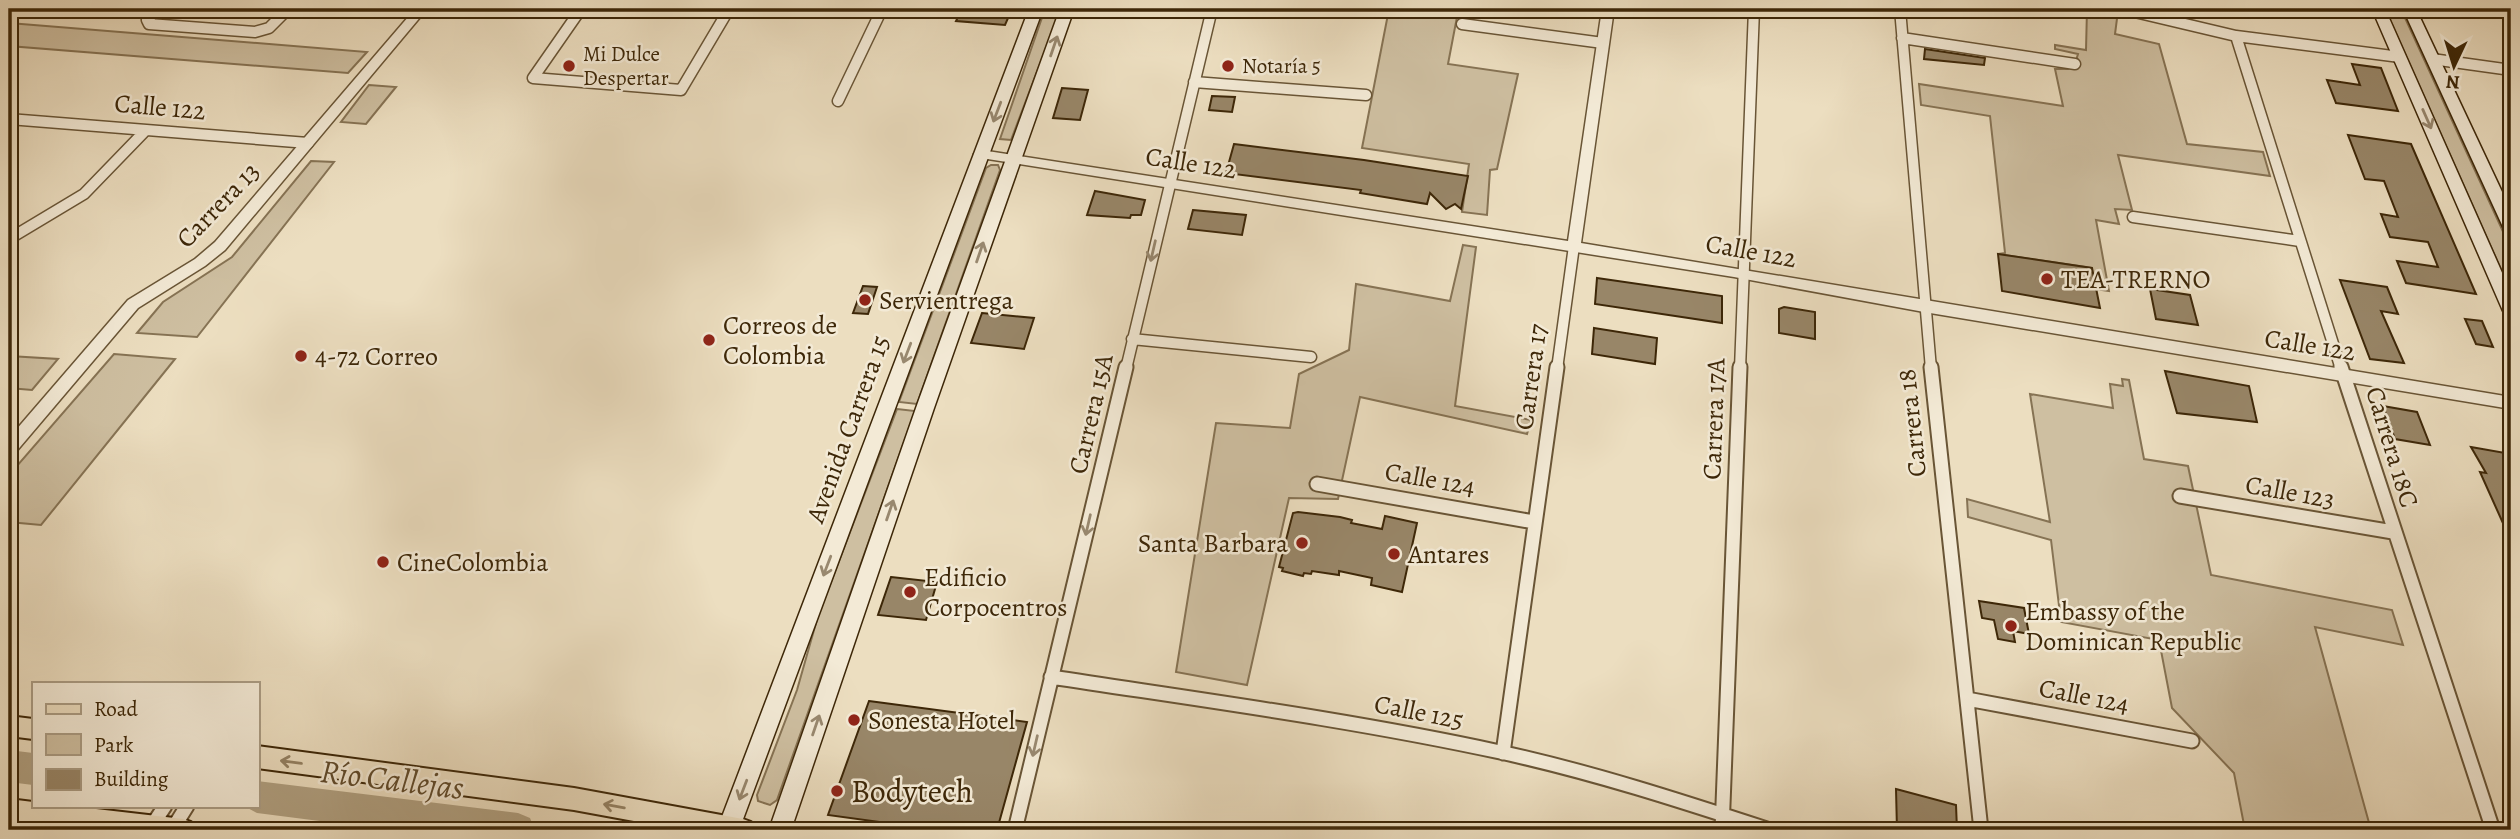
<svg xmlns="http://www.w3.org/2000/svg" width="2520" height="839" viewBox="0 0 2520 839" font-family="Alegreya,serif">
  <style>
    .green { fill: #cebfa1; stroke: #867354; stroke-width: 2 }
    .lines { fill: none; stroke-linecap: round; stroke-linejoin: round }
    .river { fill: #b0a081; fill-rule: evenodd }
    .building { fill: #988668; stroke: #3d2708; stroke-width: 2 }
    .minor-far1-casing { stroke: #695536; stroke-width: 13 }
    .minor-casing { stroke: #695536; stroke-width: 17 }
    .tertiary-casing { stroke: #695536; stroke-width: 3 }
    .secondary-casing { stroke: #3d2708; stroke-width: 3 }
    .primary-casing { stroke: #3d2708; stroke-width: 4 }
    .minor-far1 { stroke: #f3ead6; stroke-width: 10 }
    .minor { stroke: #f3ead6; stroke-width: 13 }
    .tertiary { fill: #f3ead6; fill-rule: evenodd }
    .secondary { fill: #f3ead6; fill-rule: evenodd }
    .primary { fill: #ecdec0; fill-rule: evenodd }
    .oneway { stroke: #98886f }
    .oneway2 { stroke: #948264 }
    .poi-dot { fill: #8f2418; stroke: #f3ead6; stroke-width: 2.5 }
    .labels { text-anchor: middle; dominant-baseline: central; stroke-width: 5; stroke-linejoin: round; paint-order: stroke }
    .far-poi-label { font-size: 21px; fill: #3d2708; stroke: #f3ead6; text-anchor: start }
    .street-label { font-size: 26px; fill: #3d2708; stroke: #f3ead6 }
    .poi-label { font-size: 26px; fill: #3d2708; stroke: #f3ead6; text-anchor: start }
    .near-poi-label { font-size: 32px; fill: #3d2708; stroke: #f3ead6; text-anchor: start }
    .near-water-label { font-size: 33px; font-style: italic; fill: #604b2c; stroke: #f3ead6 }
  </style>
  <rect width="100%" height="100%" fill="#ecdec0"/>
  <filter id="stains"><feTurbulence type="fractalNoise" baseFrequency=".00286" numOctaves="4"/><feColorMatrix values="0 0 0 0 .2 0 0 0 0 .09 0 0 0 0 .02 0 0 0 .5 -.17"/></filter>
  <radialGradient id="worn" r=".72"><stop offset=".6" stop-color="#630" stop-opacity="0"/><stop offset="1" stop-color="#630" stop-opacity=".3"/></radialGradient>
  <path class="green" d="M1045,9H1061L1011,140L1000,139Z
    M1389,9H1434L1457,17L1448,64L1518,74L1497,169L1490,170L1487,215L1462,212L1469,164L1362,148Z
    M2087,9L2118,11L2115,34L2159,44L2187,144L2263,152L2270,176L2118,155L2132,210L2115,209L2119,224L2096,220L2109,291L2096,289L2091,268L1998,254L2005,253L1990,116L1921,105L1919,84L2063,106L2055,69H2068L2075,64L2078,54L2055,49V45L2086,50Z
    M2385,9H2401L2511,249V292Z
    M9,23L367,52L348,73L9,46Z
    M369,85L396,87L366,124L341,122Z
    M311,161L334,162L197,337L137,333L163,302L232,257Z
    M991,165H998L1000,170L917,404L899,402L986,168Z
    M1463,245L1476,247L1455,406L1531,420L1527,434L1360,397L1338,499L1289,498L1247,685L1176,672L1216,423L1290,428L1299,374L1349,350L1356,284L1450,301Z
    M114,354L175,359L41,525L9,522V475Z
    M9,356L58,359L32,390L9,388Z
    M2122,379L2129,380L2144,459L2188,466L2211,575L2392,610L2403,645L2315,627L2371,830H2245L2234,773L2172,708L2159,640L2061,622L2051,540L1968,517L1967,499L2050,522L2030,394L2113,408L2110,384L2123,386Z
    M897,409L915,411L777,800L770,805L758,801L757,795L797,690L818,616Z"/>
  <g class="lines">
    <path class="river" d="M9,750L33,753V785L9,782Z
      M257,781L518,813L530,818L535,830H390L257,813L244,806H257Z"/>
  </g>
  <path class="building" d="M962,9H1012L1005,25L956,21Z
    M1925,49L1985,58L1984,65L1924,59Z
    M2352,64L2381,68L2398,111L2336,103L2327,80L2360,85Z
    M1062,88L1088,90L1080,120L1053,118Z
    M1212,96L1235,97L1232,112L1209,110Z
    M2348,135L2411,144L2476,294L2406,283L2397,261L2438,267L2428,242L2390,237L2381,214L2398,217L2384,181L2365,179Z
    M1234,144L1364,160L1468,176L1461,209L1455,204L1446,209L1430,193L1427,204L1360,193L1361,190L1226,173Z
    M1095,191L1145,200L1141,215H1131L1130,218L1087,215Z
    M1193,210L1246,215L1242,235L1188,229Z
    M1998,254L2092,268L2100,308L2002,291Z
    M1597,278L1722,296V323L1595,304Z
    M2340,280L2387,287L2398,314L2381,311L2404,363L2370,359Z
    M863,286L877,287L868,314L853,313Z
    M2150,289L2190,295L2198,325L2156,319Z
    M1784,307L1815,312V339L1779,333V309Z
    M982,313L1034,318L1024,349L971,343Z
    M2465,319L2482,321L2493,347L2476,344Z
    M1594,328L1657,338L1655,364L1592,354Z
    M2165,371L2249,386L2257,422L2177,413Z
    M2383,406L2417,412L2430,445L2395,439Z
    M2471,447L2511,454V541L2480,472L2486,473Z
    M1298,512L1340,517L1352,520L1351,523L1382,529L1385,516L1417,523L1402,592L1371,585L1372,578L1339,571V575L1312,571L1311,574L1304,573L1303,576L1282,571L1283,568L1279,567L1293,513Z
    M891,577L937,582L926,620L878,615Z
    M1979,601L2024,608L2029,634L2013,631L2015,642L1998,639L1994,620L1982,618Z
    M869,701L1027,722L997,830H938L828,815Z
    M1896,789L1956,805L1957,830H1897Z"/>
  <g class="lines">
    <g class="minor-far1-casing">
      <path id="minor-far1" d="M158,9L147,20L149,24L255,32L269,28L288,9
        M581,9L533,78L681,90L729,9
        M1900,9L1931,369
        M2122,9L2236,36L2400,57
        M1462,24L1603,43
        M2236,36L2341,369
        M1902,38L2075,64
        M2432,59L2511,70
        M1194,82L1366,95
        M838,101L882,9
        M9,119L308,143
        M2133,217L2300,241
        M9,239L84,194L146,130
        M1132,339L1311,357
        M1126,369L1212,9
        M1557,369L1574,246
        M1740,369L1754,9"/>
    </g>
    <g class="minor-casing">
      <path id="minor" d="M1931,367L1981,830
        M2341,367L2493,830
        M1317,484L1534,522
        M2180,496L2393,532
        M1051,677C1201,700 1352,720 1500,752C1592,772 1681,801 1770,830
        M1967,699L2192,741
        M1503,753L1557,367
        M149,830L165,806
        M172,830L187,806
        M1015,830L1126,367
        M1722,830L1740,367"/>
    </g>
    <g class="tertiary-casing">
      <path id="tertiary" d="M415,9H427L225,250L205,266L138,308L15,453L9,455V438L128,300L195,259L215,242Z
        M1602,9H1614L1581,243L2511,397V409L1924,312L1734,277L981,158L974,154L981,150L1568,241Z"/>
    </g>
    <g class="secondary-casing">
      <path id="secondary" d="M1029,9H1043L739,830H717Z
        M1060,9H1074L934,408L791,830H769L916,408Z
        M2372,9H2385L2511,293V317L2503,311Z
        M2403,9H2416L2511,211V232L2503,227Z"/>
    </g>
    <g class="primary-casing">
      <path id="primary" d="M9,716L33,719V739L9,736Z
        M257,746L574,788L743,819L751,822L755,830H683L574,810L257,768Z
        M9,799L33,802V806H70L183,819L191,822L195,830H87L9,821Z"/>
    </g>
    <use href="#minor-far1" class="minor-far1"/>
    <use href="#minor" class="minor"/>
    <use href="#tertiary" class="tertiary"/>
    <use href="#secondary" class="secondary"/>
    <use href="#primary" class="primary"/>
  </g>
  <defs><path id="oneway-shaft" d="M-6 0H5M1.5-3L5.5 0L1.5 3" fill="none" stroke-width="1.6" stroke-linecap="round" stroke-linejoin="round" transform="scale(1.75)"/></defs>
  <g class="oneway">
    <use href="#oneway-shaft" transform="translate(1054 46) rotate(-71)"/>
    <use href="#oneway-shaft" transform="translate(997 112) rotate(111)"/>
    <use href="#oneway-shaft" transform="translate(2427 119) rotate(66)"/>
    <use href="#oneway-shaft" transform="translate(1153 251) rotate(103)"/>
    <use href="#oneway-shaft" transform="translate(980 252) rotate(-71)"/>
    <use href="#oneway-shaft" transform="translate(907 353) rotate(111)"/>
    <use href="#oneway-shaft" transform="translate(890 510) rotate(-71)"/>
    <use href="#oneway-shaft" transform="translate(1088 525) rotate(103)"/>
    <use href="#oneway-shaft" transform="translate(827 566) rotate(111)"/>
    <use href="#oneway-shaft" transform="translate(816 725) rotate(-71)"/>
    <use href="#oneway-shaft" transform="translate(1035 746) rotate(103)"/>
    <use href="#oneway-shaft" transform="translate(743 790) rotate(111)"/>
  </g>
  <g class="oneway2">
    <use href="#oneway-shaft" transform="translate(291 762) rotate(-172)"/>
    <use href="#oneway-shaft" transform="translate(614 806) rotate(-170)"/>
  </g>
  <g class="poi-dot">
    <circle cx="569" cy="66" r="7"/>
    <circle cx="1228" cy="66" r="7"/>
    <circle cx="2047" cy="279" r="7"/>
    <circle cx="865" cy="300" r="7"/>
    <circle cx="709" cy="340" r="7"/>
    <circle cx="301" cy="356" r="7"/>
    <circle cx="1302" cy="543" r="7"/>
    <circle cx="1394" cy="554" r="7"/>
    <circle cx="383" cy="562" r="7"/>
    <circle cx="910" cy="592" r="7"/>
    <circle cx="2011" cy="626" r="7"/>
    <circle cx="854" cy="720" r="7"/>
    <circle cx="837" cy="791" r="7"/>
  </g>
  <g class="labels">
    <g class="far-poi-label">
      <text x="583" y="54">Mi Dulce<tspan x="583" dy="24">Despertar</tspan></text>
      <text x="1242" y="66">Notaría 5</text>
    </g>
    <g class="street-label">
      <text transform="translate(160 107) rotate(5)">Calle 122</text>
      <text transform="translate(1191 163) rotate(9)">Calle 122</text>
      <text transform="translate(218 205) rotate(-46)">Carrera 13</text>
      <text transform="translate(1751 251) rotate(10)">Calle 122</text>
      <text transform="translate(2310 345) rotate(9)">Calle 122</text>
      <text transform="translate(1531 377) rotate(-82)">Carrera 17</text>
      <text transform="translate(1091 414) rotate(-77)">Carrera 15A</text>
      <text transform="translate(1714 419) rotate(-88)">Carrera 17A</text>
      <text transform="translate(1912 423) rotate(-96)">Carrera 18</text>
      <text transform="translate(848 429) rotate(-70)">Avenida Carrera 15</text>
      <text transform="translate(2392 447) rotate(73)">Carrera 18C</text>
      <text transform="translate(1430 479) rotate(10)">Calle 124</text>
      <text transform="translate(2290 492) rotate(10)">Calle 123</text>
      <text transform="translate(2084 696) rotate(11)">Calle 124</text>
      <text transform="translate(1419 712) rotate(11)">Calle 125</text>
    </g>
    <g class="poi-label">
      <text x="2061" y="279">TEA-TRERNO</text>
      <text x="879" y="300">Servientrega</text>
      <text x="723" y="325">Correos de<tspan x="723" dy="30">Colombia</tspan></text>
      <text x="315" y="356">4-72 Correo</text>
      <text x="1288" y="543" text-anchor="end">Santa Barbara</text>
      <text x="1408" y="554">Antares</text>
      <text x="397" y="562">CineColombia</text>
      <text x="924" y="577">Edificio<tspan x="924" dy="30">Corpocentros</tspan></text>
      <text x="2025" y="611">Embassy of the<tspan x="2025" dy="30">Dominican Republic</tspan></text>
      <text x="868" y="720">Sonesta Hotel</text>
    </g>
    <g class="near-poi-label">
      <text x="851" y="791">Bodytech</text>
    </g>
    <g class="near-water-label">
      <text transform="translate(392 779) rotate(7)">Río Callejas</text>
    </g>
  </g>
  <rect width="2520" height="839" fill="none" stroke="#ecdec0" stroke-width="35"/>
  <rect x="10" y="10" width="2499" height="818" fill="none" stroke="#3d2708" stroke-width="3.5"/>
  <rect x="18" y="18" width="2485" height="804" fill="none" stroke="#3d2708" stroke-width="2"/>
  <rect x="32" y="682" width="228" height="126" fill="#f3ead6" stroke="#aa9c84" stroke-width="2"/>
  <rect x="46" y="704" width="35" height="10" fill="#ecdec0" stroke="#aa9c84" stroke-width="2"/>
  <text x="94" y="716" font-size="21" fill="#3d2708">Road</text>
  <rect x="46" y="734" width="35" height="21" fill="#cebfa1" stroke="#aa9c84" stroke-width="2"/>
  <text x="94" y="752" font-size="21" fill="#3d2708">Park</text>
  <rect x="46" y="769" width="35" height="21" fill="#988668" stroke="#aa9c84" stroke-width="2"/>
  <text x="94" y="786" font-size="21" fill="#3d2708">Building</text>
  <g transform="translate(2454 66) rotate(184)" stroke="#f3ead6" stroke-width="5" paint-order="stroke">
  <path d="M0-5L12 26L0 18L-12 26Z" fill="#3d2708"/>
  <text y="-10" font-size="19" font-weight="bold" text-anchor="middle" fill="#3d2708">N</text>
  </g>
  <rect width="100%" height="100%" filter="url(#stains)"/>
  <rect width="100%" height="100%" fill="url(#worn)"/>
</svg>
